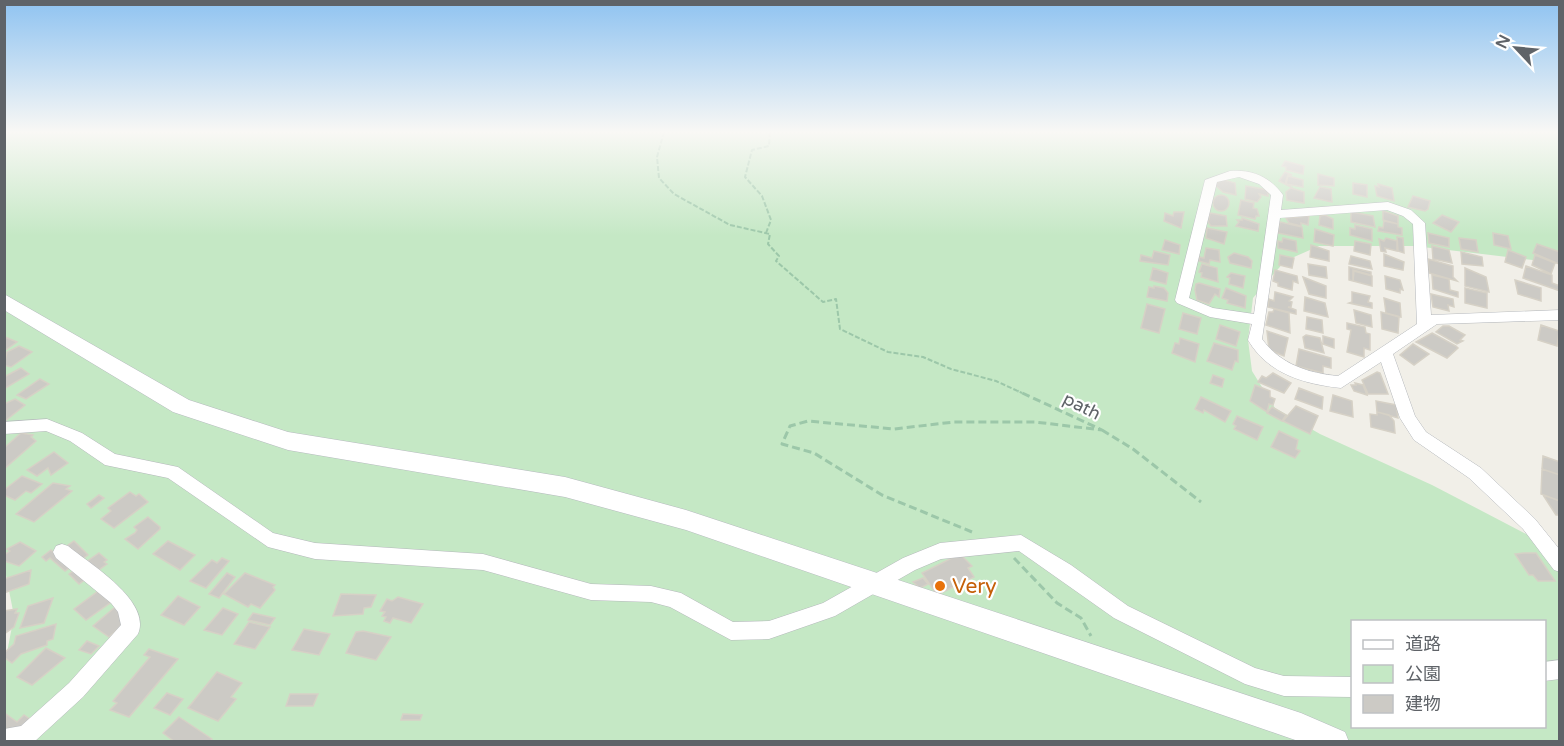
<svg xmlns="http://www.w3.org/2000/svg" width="1564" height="746" viewBox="0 0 1564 746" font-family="'Varela Round','Noto Sans JP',sans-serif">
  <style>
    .green { fill: #c5e8c5; fill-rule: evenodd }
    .building { fill: #cccac5; stroke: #d6d1c6; stroke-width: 1.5 }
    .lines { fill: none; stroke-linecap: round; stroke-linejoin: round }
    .street-casing { stroke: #b5b8bc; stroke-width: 1 }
    .secondary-casing { stroke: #b6babf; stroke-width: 1 }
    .path-far1 { stroke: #9cc7a9; stroke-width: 2; stroke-dasharray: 5 2; stroke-linecap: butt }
    .path { stroke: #9cc7a9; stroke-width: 3; stroke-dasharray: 8 4; stroke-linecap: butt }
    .street { fill: #fff; fill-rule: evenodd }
    .secondary { fill: #fff; fill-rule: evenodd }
    .food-dot { fill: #e8710a; stroke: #fff; stroke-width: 2 }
    .labels { text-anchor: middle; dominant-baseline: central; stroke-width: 4.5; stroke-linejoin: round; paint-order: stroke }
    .street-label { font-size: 18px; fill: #5f6368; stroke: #fff }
    .near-food-label { font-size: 21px; fill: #c56008; stroke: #fff; text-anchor: start }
  </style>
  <rect width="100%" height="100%" fill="#f1efe8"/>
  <path class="green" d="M5,132H1559V263L1414,246H1319L1285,261L1253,298L1248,340L1252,371L1275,408L1320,434L1432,485L1532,537L1559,554V741H5V663L14,616L5,570ZM1352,622H1544V726H1352Z"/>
  <path class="building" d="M1285,161L1304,166L1303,174L1286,170V167L1282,166Z
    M1285,172L1292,175H1288L1285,184L1293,188L1279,181Z
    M1318,174L1334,178V186L1318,185Z
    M1288,176L1303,180V187L1286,184Z
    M1220,179L1235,183L1236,195L1223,192L1215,185Z
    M1353,183L1367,185V197L1353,194Z
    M1378,184L1392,188L1394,201L1377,196L1375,186L1379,187Z
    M1246,186L1268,190V196L1259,194L1261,197L1257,202L1245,199Z
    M1320,187L1331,189L1332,202L1314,198Z
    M1291,188L1304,192V203L1287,200L1286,192Z
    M1213 203a8 8 0 1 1 16 0a8 8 0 1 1-16 0Z
    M1413,196L1430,201L1428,209L1425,211L1408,207Z
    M1241,200L1254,203L1253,208L1257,209L1259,216H1256L1255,219L1238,215Z
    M1383,211L1398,216V224L1383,220Z
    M1174,212H1184L1181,228L1164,221L1165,213L1173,216Z
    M1351,212L1373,216L1375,227L1351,222Z
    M1210,213L1226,216L1227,226H1211L1208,222Z
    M1325,215L1333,219V229L1319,225L1320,216Z
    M1442,215L1459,222L1451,232L1433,223Z
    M1309,216L1308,225L1301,223V226L1289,223L1286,218Z
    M1242,218L1259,224L1258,231L1236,226L1239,222L1237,220H1242Z
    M1384,221L1398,224V227L1402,228V235L1378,231L1379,227L1383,228Z
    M1280,222L1302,227L1303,238L1278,233Z
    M1355,225L1372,229V241L1350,235V228L1355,229Z
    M1207,228L1227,232L1224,244L1206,238Z
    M1315,229L1334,235L1333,246L1314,242Z
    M1428,233L1449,238V247L1429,243Z
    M1493,233L1508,236L1511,249L1494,245Z
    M1397,237L1403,238L1404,253L1398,251Z
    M1283,238L1296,241L1297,252L1278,248V241L1282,242Z
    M1386,238L1397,241V251L1385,248L1386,252L1381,251L1379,239L1384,241Z
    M1459,238L1476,240L1478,252L1461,249Z
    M1165,240L1180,245L1179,254L1162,250Z
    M1355,241L1371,244L1370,255L1354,251Z
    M1537,244L1560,252L1559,264L1533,253Z
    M1311,245L1329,251V261L1310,257Z
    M1432,246L1449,250L1452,263L1433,259Z
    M1206,248L1219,250L1220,262L1210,260L1209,264L1199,261V257L1204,258Z
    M1508,250L1526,257L1522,268L1505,262Z
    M1154,251L1170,255L1168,265L1140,261L1141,255L1152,258Z
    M1461,252L1482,257L1483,266L1462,264Z
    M1234,253L1248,257L1252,261L1251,268L1230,263L1228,257Z
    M1384,254L1404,262L1403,270L1384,266Z
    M1280,255L1294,258L1292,268L1279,265Z
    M1535,255L1555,263L1551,274L1532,265Z
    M1351,256L1370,261L1372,269L1349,264Z
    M1428,259L1453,266V277L1457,281L1429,273Z
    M1202,264L1217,268L1218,282L1201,277L1202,273L1199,272Z
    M1308,264L1326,267L1327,278L1309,275Z
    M1526,266L1552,275V283L1560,286V291L1523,278Z
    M1349,267L1371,272V275L1353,270V281L1349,280Z
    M1153,268L1168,273L1166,284L1150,280Z
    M1465,268L1486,277L1489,292L1465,286Z
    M1275,270L1297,276L1298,283L1293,281L1292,290L1278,286V283L1273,281Z
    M1354,271L1372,276V286L1353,281Z
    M1231,273L1245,276L1243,288L1229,284L1230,278L1227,277Z
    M1432,275L1449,279L1450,290L1458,292V297L1433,289Z
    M1385,276L1400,280L1403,290L1400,289V293L1386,289Z
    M1303,277L1326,286V298L1309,294Z
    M1515,280L1541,288V301L1518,294Z
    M1199,283L1220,289L1219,297L1215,294L1209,304L1197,300L1195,290L1196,284Z
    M1154,286L1164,288L1168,293L1167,301L1147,297L1149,287L1154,288Z
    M1226,288L1246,296L1245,308L1227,303L1228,300L1222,298Z
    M1465,288L1487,293V308L1465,303Z
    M1275,292L1293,297L1289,301L1292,302L1291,307H1288L1296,310V314L1268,307L1269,299L1274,301Z
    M1352,292L1370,296L1368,302L1372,303V308L1349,303L1352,302Z
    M1431,294L1453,299L1454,307L1448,305L1449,311L1433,307Z
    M1305,297L1325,303L1328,317L1304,311Z
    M1384,298L1400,303L1401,317L1386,313Z
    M1147,304L1165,309L1159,333L1141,328Z
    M1274,309L1289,313L1290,333L1266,325L1269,312H1273Z
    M1354,310L1371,315L1372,327L1356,323Z
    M1381,312L1399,317L1398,333L1382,329Z
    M1183,313L1201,318L1197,334L1179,329Z
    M1307,317L1322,320L1323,333L1306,329Z
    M1347,323L1365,327L1366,333L1370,334V350L1364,348V357L1347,352L1351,330L1347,329Z
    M1220,325L1240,332L1236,346L1216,339Z
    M1541,325L1559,331L1557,346L1538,340Z
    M1443,326H1449L1465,335L1460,340L1463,341L1457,344L1436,332Z
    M1267,331L1288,338L1284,356L1269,350Z
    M1432,333L1456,346L1458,348L1447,358L1416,342Z
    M1306,335L1320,338L1324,353L1305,348L1303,337Z
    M1323,336L1334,339V348L1323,344Z
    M5,337L17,342L4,351V337Z
    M1180,338L1199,344L1195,362L1172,353L1175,343L1179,344Z
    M1214,343L1238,350V362L1235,361L1232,370L1207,361Z
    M1413,344L1429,354L1414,365L1400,355Z
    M19,346L32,352L11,367L4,365L7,352Z
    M1299,349L1331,358V368L1323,366V373L1296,366Z
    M21,368L29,374L4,389V377Z
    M1377,372L1380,373L1388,394H1368L1362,380Z
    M1273,373L1291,383L1284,393L1258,382L1262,376L1266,378Z
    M1213,375L1224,379L1222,387L1210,383Z
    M40,379L49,384L26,399L17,395Z
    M1355,383L1363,385L1367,395L1354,391L1351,385H1356Z
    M1255,385L1270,391V397L1275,399L1273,405L1269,404L1267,412L1250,401Z
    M1299,388L1323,397L1322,409L1295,399Z
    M1333,395L1352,401L1353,417L1330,411Z
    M1201,397L1231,411L1225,422L1204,410L1203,413L1195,409Z
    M15,399L25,405L5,421L4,404Z
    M1376,401L1396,405L1398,418L1377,412Z
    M1296,406L1318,416L1310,434L1283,421Z
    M1272,407L1286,415L1282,421L1267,413Z
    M1377,412L1389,415L1394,421L1395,433L1371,427L1370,414L1377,415Z
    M1237,416L1263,427L1257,440L1234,429L1236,426L1233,424Z
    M1279,431L1298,440L1296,449L1300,451L1295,458L1271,447Z
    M21,433L33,435L31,437L36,441L4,469V448Z
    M54,452L68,463L51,475L48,468L37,476L27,470Z
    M1543,456L1560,462V475L1542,469Z
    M1542,469L1560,475V501L1541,494Z
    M22,476L42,484L31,493L26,491L15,500L4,495V490Z
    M53,483L70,486L66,489L72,491L34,522L16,514Z
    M130,492L136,496L139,494L148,502L114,528L101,519L111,511L108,508Z
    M99,495L104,498L91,508L87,504Z
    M1543,495L1560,501V515H1556Z
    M148,517L160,527V529L138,549L125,539L135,533L137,530L134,527Z
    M74,541L88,555L65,571L50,558L46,561L42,557L51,550L55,554Z
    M168,541L195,555L180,570L153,554Z
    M20,542L36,551L19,566L4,561V555L10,551L7,549Z
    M99,553L107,560L104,562L107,564L79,584L69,574Z
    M1524,553H1536L1555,581H1538L1533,575H1529L1515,554Z
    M960,554L972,566L968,568L974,577L937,595L922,573Z
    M222,558L229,561L206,588L190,581L212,560L217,563Z
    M31,570L29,584L4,593V579Z
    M227,573L235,577L219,598L209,594Z
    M245,573L275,585L273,587L275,590L260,608L251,604L248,607L224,594Z
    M923,578L928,584L920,588L913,582Z
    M101,589L117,598L86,620L74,609Z
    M341,594L376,595L371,607L364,608L363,614L333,616Z
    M178,596L200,607L184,625L161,615Z
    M398,597L423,604L411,623L393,618L390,623L384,621L386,617L382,616L385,612L380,611L387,599L392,601Z
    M53,598L44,623L20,628L28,606Z
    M121,602L133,615L109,637L93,626Z
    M223,608L238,614L222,635L204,630Z
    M17,609L15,613H19L14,627L4,634V611Z
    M253,613L275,618L270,625L248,620Z
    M249,622L270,627L255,649L234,644Z
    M56,624L53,639L47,641V645L21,654L12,663L4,657V653L14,644L16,636Z
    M304,629L330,634L319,655L292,650Z
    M363,631L391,637L376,660L346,653L356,632Z
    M87,641L99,646L91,654L79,650Z
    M46,648L65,658L32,685L17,677Z
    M149,649L178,659L129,717L110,710L117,703L113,701L150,657L144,655Z
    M217,672L242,683L231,697L236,699L218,721L188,708Z
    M167,693L183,699L170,715L154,708Z
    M290,694H318L313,706H286Z
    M6,714L17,722L24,715L31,720L4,742Z
    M403,714L422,715L420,720H401Z
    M179,717L212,739L209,742H175L163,733Z"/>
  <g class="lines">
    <g class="street-casing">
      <path id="street" d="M1230,171C1252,169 1270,177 1283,195L1281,210L1388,202L1411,210L1425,223L1431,315L1560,310V320L1437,324L1393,354L1415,416L1426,432L1481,468L1535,519L1560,550V572L1554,570L1523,529L1469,478L1414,440L1400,418L1381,362L1341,388C1304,384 1268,374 1248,340L1252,324L1210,317L1177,303L1175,300L1205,180ZM1239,177L1259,184L1271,195L1254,314L1213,308L1189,298L1217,182ZM1387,210L1403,216L1413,224L1417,324L1338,376C1309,373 1281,365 1262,339L1280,218Z
        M47,419L82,433L115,454L178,467L273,533L315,543L483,554L591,584L651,586L681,593L733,622L769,621L823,603L903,558L940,543L1021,535L1071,565L1128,606L1255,668L1284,676L1352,677V697L1284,696L1245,684L1114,618L1019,551L941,559L915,570L835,616L769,639L731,640L670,607L651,602L591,600L483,570L315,559L268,547L168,478L105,465L70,441L46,431L4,434V422Z
        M62,544L68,546C90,564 152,601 138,634L83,697L34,742H4V729L21,726L69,683L121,625L118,612L111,603L56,558L53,552L56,546Z
        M1560,660V679L1544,681V662Z"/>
    </g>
    <g class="secondary-casing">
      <path id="secondary" d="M4,294L189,400L288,432L565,477L686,510L1301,713L1345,732L1349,742H1301L686,530L565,497L288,450L173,412L4,310Z"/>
    </g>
    <path class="path-far1" d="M664,132L657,157L659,178L674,194L730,225L770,234L768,244L779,256L776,261L823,302L836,299L840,329L888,352L923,357L951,369L996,381L1022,393
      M766,233L771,220L762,196L745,177L752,150L769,146L770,132"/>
    <path class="path" d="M1102,430L1133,449L1201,502
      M972,532L882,495L814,453L782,444L790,426L808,421L894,429L954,422H1035L1102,430L1018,391
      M1014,558L1057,603L1081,618L1091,636"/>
    <use href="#street" class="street"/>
    <use href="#secondary" class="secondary"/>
  </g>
  <linearGradient id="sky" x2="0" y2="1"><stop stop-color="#8fc3f1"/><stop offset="0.56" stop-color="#f9f8f5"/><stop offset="1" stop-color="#f9f8f5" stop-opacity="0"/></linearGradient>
  <rect width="1564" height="236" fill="url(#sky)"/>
  <circle class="food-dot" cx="940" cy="586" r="6"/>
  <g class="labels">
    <g class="street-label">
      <text transform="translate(1082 406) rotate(27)">path</text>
    </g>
    <g class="near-food-label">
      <text x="952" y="586">Very</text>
    </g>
  </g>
  <rect width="1564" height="746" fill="none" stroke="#5f6368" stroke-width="12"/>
  <rect x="1351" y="620" width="195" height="108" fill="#ffffff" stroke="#bfc1c3" stroke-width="1.5"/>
  <rect x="1363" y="640" width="30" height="9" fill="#ffffff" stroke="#bfc1c3" stroke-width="1.5"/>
  <text x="1405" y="650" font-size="18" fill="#5f6368">道路</text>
  <rect x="1363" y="665" width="30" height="18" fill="#c5e8c5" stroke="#bfc1c3" stroke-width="1.5"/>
  <text x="1405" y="680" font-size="18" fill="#5f6368">公園</text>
  <rect x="1363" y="695" width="30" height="18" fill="#cccac5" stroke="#bfc1c3" stroke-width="1.5"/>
  <text x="1405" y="710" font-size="18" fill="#5f6368">建物</text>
  <g transform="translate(1516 48) rotate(296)" stroke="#ffffff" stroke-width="4.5" paint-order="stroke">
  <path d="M0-4.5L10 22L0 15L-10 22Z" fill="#5f6368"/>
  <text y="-9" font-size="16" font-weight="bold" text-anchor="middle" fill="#5f6368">N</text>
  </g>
</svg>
